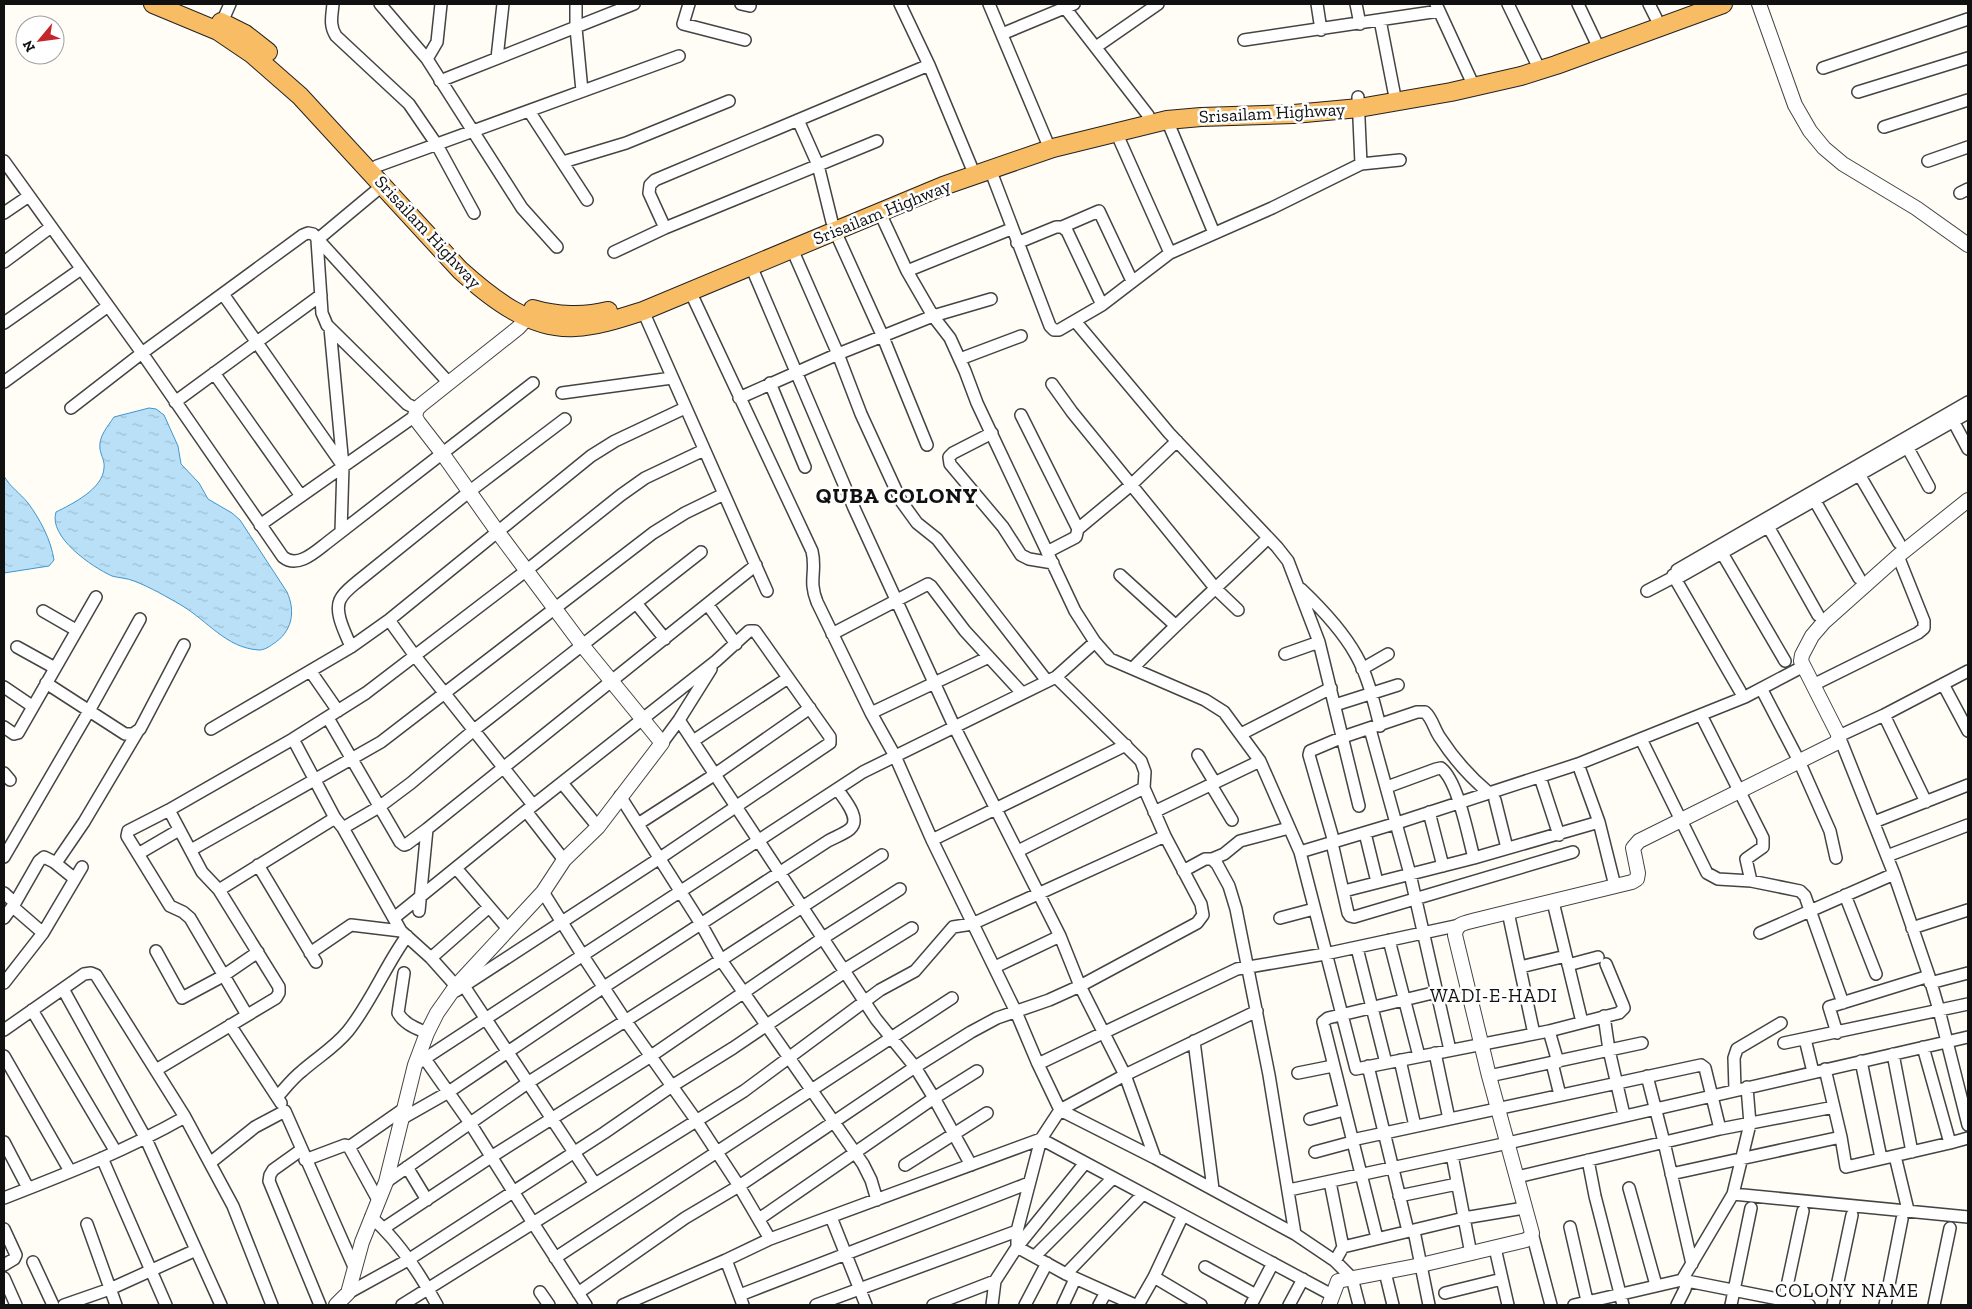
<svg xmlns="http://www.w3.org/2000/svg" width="1972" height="1309" viewBox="0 0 1972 1309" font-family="'Zilla Slab',serif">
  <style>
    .water { fill: url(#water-ripples); stroke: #3f96cf }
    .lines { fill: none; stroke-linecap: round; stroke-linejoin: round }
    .minor-casing { stroke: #444; stroke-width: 14 }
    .tertiary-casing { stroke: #444; stroke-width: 16 }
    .trunk-casing { stroke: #222; stroke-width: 20 }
    .minor { stroke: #fff; stroke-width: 11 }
    .tertiary { stroke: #fff; stroke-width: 14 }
    .trunk { stroke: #f7bc64; stroke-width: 18 }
    .labels { text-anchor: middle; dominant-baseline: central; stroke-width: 5; stroke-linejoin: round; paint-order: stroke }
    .street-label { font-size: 18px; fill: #111; stroke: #fff }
    .neighbourhood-label { font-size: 19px; letter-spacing: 1px; fill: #111; stroke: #fff }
    .district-label { font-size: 22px; font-weight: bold; letter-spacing: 1px; fill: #111; stroke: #fff }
  </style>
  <defs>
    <pattern id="water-ripples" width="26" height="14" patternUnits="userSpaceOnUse" patternTransform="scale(1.25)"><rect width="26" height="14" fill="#b9e0f7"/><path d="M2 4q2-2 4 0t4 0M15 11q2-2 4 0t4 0" fill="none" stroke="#9ebfd3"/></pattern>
  </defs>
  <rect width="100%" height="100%" fill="#fffdf5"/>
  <path class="water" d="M149,408L156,409L164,415L178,446L181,464L199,483L208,499L232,513L240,520L287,592C296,612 292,632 273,644C269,647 264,650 259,650C226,648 208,621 181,605C167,597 150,587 134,581C127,578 119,578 112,576C92,567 48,537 56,512C72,504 103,489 104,468C105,461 101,456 100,449C98,437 108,426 114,417Z
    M4,476C10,487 20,493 28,503C40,519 51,540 54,560L49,566L4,573Z"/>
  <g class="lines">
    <g class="minor-casing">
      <path id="minor" d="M333,4C332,16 329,25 336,36L409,104L437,145L474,213
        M380,4L427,59L522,208L557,247
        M576,4V28L582,91
        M689,4L683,24L745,40
        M741,4L750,6
        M900,4L929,65L971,166
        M989,4L1050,149
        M1062,4L1148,115
        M1317,4L1321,30
        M1356,4L1360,24
        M1436,4L1471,80
        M1508,4L1536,62
        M1578,4L1596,42
        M1649,4L1656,18
        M1380,20L1394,92
        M222,22L230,4
        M1002,34L1074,4
        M1244,40L1439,11
        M1096,47L1158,4
        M497,58L503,4
        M427,59L437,42L441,4
        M1823,68L1968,19
        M440,81L634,4
        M1858,92L1968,58
        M1358,97L1361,164
        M529,111L587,200
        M798,120L818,165L832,222
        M1167,120L1214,233
        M1884,127L1968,100
        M1116,132L1170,253
        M4,161L142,353L283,557C298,569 316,551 328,542L533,383
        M1928,161L1968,147
        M563,162L626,143L729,101
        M377,166L679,56
        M990,169L1050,326L1054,330H1059L1102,305L1170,253L1272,208L1361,164L1400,160
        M383,185L317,240L322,313L327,325L407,404L417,409
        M1960,193L1968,189
        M4,213L29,196
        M880,213L907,271L933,316L950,338L965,371L977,403L1075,611L1095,642L1110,659L1205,700L1224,712L1260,761L1300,852L1356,1069L1549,1031L1619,1013L1624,1008L1623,1005L1606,964
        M1062,227L1099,211L1132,281
        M665,228L649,193L650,185L655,180L929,65
        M835,231L883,337L927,445
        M1017,243L1056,227H1062L1067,231L1102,305
        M792,249L838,354L861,414L901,501L917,523L937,539L1047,681
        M614,252L665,228L877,141
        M4,262L51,227
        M751,266L854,508L954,726L1060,936L995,967
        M907,271L1011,229
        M690,291L812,551C817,571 808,580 817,602L871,713L895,756L932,840L1016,1012L1038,1064L1060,1110L1155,1158L1295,1234L1335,1261L1352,1278L1359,1305
        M223,294L343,466
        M643,311L767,591
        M1075,321L1169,433L1277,547L1288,561L1319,642L1359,806
        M4,323L81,269
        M330,328L343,466L341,532
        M960,359L1021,336
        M214,373L301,496
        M4,382L108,306
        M770,383L805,467
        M1052,384L1072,412L1216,589L1238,610
        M562,393L672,378
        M739,398L838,354L933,316L991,299
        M175,402L321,295
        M71,408L142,353L303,235L308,233L313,234L449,383
        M1021,415L1078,529L1076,537L1047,552
        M1950,415L1968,449
        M992,433L953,453L949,457L950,464L1003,527L1021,555L1029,559L1053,563
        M1904,441L1929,487
        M1856,469L1899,543
        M1811,494L1859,578
        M1765,521L1818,615
        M260,525L415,416
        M1078,529L1131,485L1177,441
        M1719,548L1785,661
        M1677,570L1968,402
        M1120,575L1175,625
        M1673,575L1740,691
        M1301,589C1322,609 1342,630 1356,655C1368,676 1374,703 1380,726
        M1647,591L1670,579H1676L1968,413
        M636,603L665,639
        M708,605L736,644
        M43,611L76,630
        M389,620L415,656L533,805
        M832,634L928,584L931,586L965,631L1022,693
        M17,647L55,668
        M351,647C346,634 334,613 340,600C343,593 351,587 357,582L470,491L565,419
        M1285,654L1319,642
        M1133,668C1177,623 1223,582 1268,538
        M1362,669L1388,654
        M1968,671L1884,715L1839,736L1894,874L1929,976L1939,1010L1968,1125
        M311,672L338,711
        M46,683L125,734H133L140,729L184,645
        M1943,684L1968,731
        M1813,685L1918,633L1924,628V621L1898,556
        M4,687L32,706
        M1762,690L1799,761L1830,831L1836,858
        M1335,705L1398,685
        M871,713L989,657
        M1701,715L1763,838V847L1746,859L1751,881
        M1884,715L1926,802
        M328,718L400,842L404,845L407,844L427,829
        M679,720L876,1019L915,1067L971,1032L997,1018L1049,1000L1080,986L1197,923L1203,915L1201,904L1165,836L1144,788L1145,772L1141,761L1056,677
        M4,727L14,734L18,733L96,597
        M211,729L351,647L389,620L591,456L615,441L685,408
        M1370,729L1410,874L1450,1050
        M1241,734L1331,688
        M293,739L335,818L343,828L401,931L431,958L456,986
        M1641,739L1707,873L1718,879L1751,881L1800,891L1805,896L1843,1003
        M693,741L788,678
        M662,743L679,720L711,669
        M1198,755L1215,783
        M1578,764L1599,822L1615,886
        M4,773L10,780
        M1540,777L1559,835
        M562,783L598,827
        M1211,785L1232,820
        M1387,787L1436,769L1441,768C1458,781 1468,836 1474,858
        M620,796L701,924L721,960L863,1164L871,1180L877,1200
        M1495,800L1507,848
        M526,811L564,860
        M1154,812L1260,761
        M1429,812L1443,866
        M1874,822L1968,785
        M638,824L714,775L810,708
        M343,828L379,807L411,783L474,730L701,552
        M1365,833L1377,882
        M932,840L1126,745
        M1334,842L1309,755L1310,751L1343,737L1417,712H1425C1433,719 1434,730 1441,739C1454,759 1470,777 1489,793
        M1332,843L1348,913L1350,916L1354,917L1573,852
        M191,850L381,742L653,533L685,513L724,494
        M1018,851L1144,788
        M1300,852L1397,823L1578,764L1745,697L1802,667
        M138,854L179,830
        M1887,856L1968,825
        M4,857L89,711L140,619
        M1212,859L1224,854L1240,841L1289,828
        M54,862L75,879
        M258,865L316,962
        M456,868L508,929
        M1183,871L1205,859H1212L1217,864L1229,886L1236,909L1269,1075L1295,1234
        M219,890L335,818
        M1344,891L1474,858L1599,822
        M543,892L583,956L625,1020L696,1120L739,1186L770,1239
        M4,893L15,903
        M1845,895L1876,974
        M1553,902L1582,1022
        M13,907L43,933
        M419,911L427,829L756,565
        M1508,912L1534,1034
        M4,918L15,903L39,861L44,857L54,862L58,860L84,822L138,731
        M394,918L526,811L716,661L749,631H755L830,737V743L660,858L456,991
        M1280,918L1314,909
        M1912,928L1968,910
        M1760,933L1894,874
        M1060,936L1080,986L1125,1075L1155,1158
        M1389,940L1419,1056
        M1357,948L1386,1063
        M156,951L182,998L223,976L258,952
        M310,953L351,925L401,931
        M431,958L489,907
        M1568,965L1598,957
        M1520,967L1566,956
        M844,970L912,928
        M404,973L398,1013C404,1024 416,1028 427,1033
        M4,983L43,933L82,867
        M1930,983L1968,973
        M464,986C508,1052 552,1118 595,1184
        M63,989L146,1139L221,1305
        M32,1010L116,1152
        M247,1015L190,918L183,912L170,906L127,836L128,831L169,810L293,739L366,693L527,570L621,495L645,478L704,450
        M1604,1016L1609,1050L1624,1115
        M230,1025L281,1103
        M4,1030L84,974L91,973L96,975L185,1117
        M1549,1031L1558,1062
        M1837,1033L1829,1007L1929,976
        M1805,1039L1813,1072
        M1194,1041L1213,1189
        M1784,1043L1968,1004
        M1435,1053L1449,1119
        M1893,1054L1912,1152
        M4,1056L70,1171
        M1400,1060L1415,1126
        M1861,1061L1881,1158
        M1552,1063L1560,1095
        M1038,1064L1237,969L1325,954L1460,925
        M415,1065L863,772L1056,677L1095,642
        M1368,1066L1408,1231
        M1825,1069L1841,1137L1846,1167L1950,1143L1923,1047
        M156,1070L276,998L279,993V987L219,890L202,872L169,810
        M1298,1073L1333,1066
        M1489,1076L1642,1043
        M1647,1076L1664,1142L1692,1264
        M1735,1090L1734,1058L1737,1049L1781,1023
        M278,1096C286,1087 293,1078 302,1071C318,1057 335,1047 348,1031C372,1001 385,966 407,936
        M403,1118L447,1093L604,987L828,841C835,837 844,834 850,829C862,819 844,799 838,790
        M1310,1119L1344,1110
        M1352,1140L1701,1065L1705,1068L1720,1129
        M4,1142L28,1188
        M1950,1143L1968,1138
        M349,1147L405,1108
        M301,1150L273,1170L270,1175L269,1181L320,1305
        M1315,1152L1352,1142
        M1452,1155L1471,1254
        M1895,1156L1908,1210
        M102,1158L166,1305
        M305,1160L345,1145L349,1147L378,1200
        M1588,1160L1595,1196L1623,1305
        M210,1163L255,1127L285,1111L354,1267
        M905,1165L987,1113
        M971,1165L934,1098L977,1071
        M407,1167L427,1200
        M1671,1174L1841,1137
        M1517,1177L1720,1129L1834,1107
        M386,1182L529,1082L721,960L882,855
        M1330,1182L1343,1247
        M1629,1188L1656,1285
        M1289,1190L1508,1143L1968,1037
        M1733,1194L1968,1217
        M1399,1196L1457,1184
        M4,1198C66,1174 127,1150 185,1117L233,1206L272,1305
        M371,1217C398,1240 420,1274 437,1305
        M831,1217L866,1305
        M87,1224L116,1305
        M1570,1227L1588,1305
        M384,1228L491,1157L651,1056L823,938L900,889
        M4,1229L16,1255L14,1259L4,1265
        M1414,1231L1429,1305
        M1532,1233L1551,1305
        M1377,1238L1323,1022L1328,1018L1437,992
        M1495,1248L1508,1305
        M1035,1256L1113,1178
        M555,1258L952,998
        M726,1260L743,1305
        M1335,1261L1343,1247L1464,1218L1524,1208
        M33,1262L53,1305
        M1205,1267L1256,1295
        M1385,1272L1393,1305
        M1066,1274L1143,1194
        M1154,1277L1201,1305
        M4,1278L16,1305
        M1682,1280L1809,1305
        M540,1292L549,1305
        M348,1293L408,1260L604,1133L672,1086L733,1048L845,972
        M578,1293L685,1218L739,1186L915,1067L934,1098L759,1219
        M1445,1293L1502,1279
        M740,1295L1029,1183
        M64,1305L110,1289L196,1250
        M402,1305L533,1223L470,1123L425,1059
        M586,1305L533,1223L744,1091L880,990L915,971L953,927L972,924L1165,836
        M623,1305L726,1260L770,1239L1041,1139L1332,1295
        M816,1305L1017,1231
        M933,1305L995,1281
        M992,1305L995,1281L1017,1247L1085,1163
        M1025,1305L1047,1263
        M1063,1305L1075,1279
        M1099,1305L1106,1292
        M1135,1305L1066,1274L1017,1247V1231L1041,1139L1060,1110L1125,1075L1257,1011
        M1138,1305L1154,1277L1183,1215
        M1251,1305L1273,1263
        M1289,1305L1303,1279
        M1574,1305L1682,1280L1733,1194L1750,1124L1747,1087
        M1677,1305L1685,1289L1687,1281
        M1731,1305L1751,1208
        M1783,1305L1803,1211
        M1833,1305L1852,1215
        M1885,1305L1902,1219
        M1934,1305L1950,1228"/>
    </g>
    <g class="tertiary-casing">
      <path id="tertiary" d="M1759,4L1795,105L1810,131L1824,148L1843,164L1916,208L1968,245
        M336,1305L348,1293L362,1242L386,1182L415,1065L427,1033L437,1013L456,986L543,892L564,860L598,827L662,743L582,645L497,531L442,453L418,422L415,416L417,409L421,405L518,328L528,317L532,309
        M1329,1305L1338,1281L1421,1265L1526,1240L1530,1237L1532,1233L1489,1076L1455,935C1456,923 1465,923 1476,920L1632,882L1637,879L1638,873L1633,848L1639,841L1836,743L1839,736L1801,661L1802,655L1812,636L1824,622L1898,556L1968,500"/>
    </g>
    <g class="trunk-casing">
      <path id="trunk" d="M153,4L218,31L252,54L300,96L460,270C491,298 531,330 575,327C598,326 621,318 643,311L943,186L1053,148L1167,120L1201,117L1294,114L1359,108L1451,92L1521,76L1556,65L1723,4
        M221,22L245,34L268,52
        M533,309C556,316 585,317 608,311"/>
    </g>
    <use href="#minor" class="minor"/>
    <use href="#tertiary" class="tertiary"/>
    <use href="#trunk" class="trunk"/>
  </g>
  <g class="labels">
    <g class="street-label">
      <text transform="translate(1272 113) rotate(-3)">Srisailam Highway</text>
      <text transform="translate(882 212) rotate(-22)">Srisailam Highway</text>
      <text transform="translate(428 232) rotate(47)">Srisailam Highway</text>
    </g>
    <g class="neighbourhood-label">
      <text x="1494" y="995">WADI-E-HADI</text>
      <text x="1847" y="1290">COLONY NAME</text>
    </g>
    <g class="district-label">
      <text x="897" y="495">QUBA COLONY</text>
    </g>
  </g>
  <rect width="1972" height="1309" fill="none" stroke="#111111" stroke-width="10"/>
  <g transform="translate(40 40) rotate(241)"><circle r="24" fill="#ffffff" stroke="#a0a0a0"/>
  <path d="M0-4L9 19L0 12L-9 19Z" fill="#c4262e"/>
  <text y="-8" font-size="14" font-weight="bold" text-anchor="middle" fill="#111111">N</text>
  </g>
</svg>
